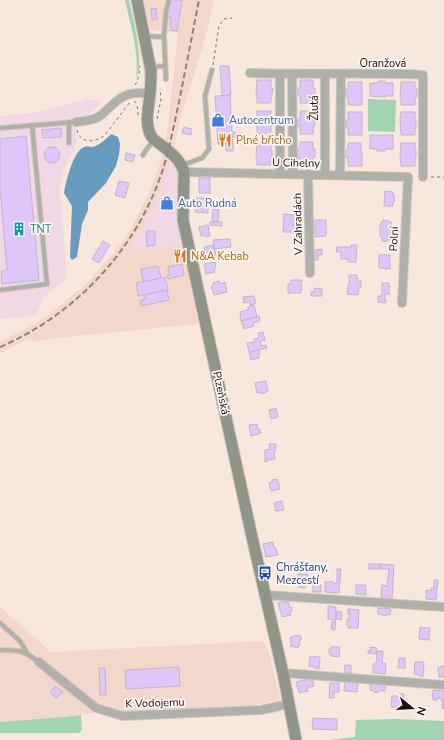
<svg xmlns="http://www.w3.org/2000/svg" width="444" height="740" viewBox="0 0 444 740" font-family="'Nunito Sans',sans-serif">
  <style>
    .commercial { fill: #f0d9e5 }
    .built { fill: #f1d8ca }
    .green { fill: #a0d4b3 }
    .water { fill: #689cbe }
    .building { fill: #dfc6fa; stroke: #bfb8c7 }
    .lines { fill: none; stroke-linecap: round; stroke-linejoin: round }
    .service-casing { stroke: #d4c5bb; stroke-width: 6 }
    .minor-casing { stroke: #d4c5bb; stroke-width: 10 }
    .secondary-casing { stroke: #d4c5bb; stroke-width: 13 }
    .path { stroke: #7f746d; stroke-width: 1; stroke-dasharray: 3 3; stroke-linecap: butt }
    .service { stroke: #aeb1aa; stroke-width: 4 }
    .minor { stroke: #aeb1aa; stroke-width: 8 }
    .secondary { stroke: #90958a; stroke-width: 11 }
    .rail { stroke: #8f837b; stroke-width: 2; stroke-dasharray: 6 3; stroke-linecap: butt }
    .labels { text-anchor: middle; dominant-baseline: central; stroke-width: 3.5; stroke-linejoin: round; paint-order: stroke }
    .street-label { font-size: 11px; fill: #18120e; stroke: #fdf6f2 }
    .shop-label { font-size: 11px; fill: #366cbe; stroke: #fdf6f2; text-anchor: start }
    .food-label { font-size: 11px; fill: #c56008; stroke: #fdf6f2; text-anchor: start }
    .culture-label { font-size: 11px; fill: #0d838f; stroke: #fdf6f2; text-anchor: start }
    .transit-label { font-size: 11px; fill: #164399; stroke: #fdf6f2; text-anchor: start }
  </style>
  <rect width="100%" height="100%" fill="#f8e7dc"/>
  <path class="commercial" d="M85,99L97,100L101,102L96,108L88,115L75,116L77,144L63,171L60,190L67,277L43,298L36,316L0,319V116L35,113Z
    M173,159L179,166L185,246L128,250L142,228L152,210L158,197Z"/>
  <path class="built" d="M144,0H214L208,27L202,49L181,116L173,152L165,181L152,210L129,249L185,246L198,324L47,339L33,342L30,338L0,353V342L30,327L48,315L83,287L99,270L123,241L134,223L149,193L161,161L167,133L178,33L149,30Z
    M0,607L51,652L263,641L269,652L280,700L238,708L161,712L115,710L64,717L0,722Z"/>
  <path class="green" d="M125,0H129C133,19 145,61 136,78C140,55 130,23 125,0Z
    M368,99L396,100L395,132L368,131Z
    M81,715L82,730L79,733H0V722L64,717Z
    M395,719L444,721V740H330L355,737L356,720Z"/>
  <path class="water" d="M111,134L118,137L120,144L119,155L116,166L106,183L88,202V210L82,224L77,257L72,260L70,257L72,206L64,193C66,182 73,151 84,147C87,146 90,147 93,147C100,145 107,138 111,134Z"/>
  <path class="building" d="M170,0H182L177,31L171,30V25H170L171,17H168Z
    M156,8L157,19L152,20L151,9Z
    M220,66H229L231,95L222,96Z
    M257,80H271V88H273L272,95L271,96V103H257V95H256Z
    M300,80H313V88H315V96H313V103H300V96L298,95V88H300Z
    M378,81H385V83H393V96H385V97L370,96V83H378Z
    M348,82H362V105H348V97H346V89H348Z
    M401,82H415V89H417V97H415V105H401V97H400Z
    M230,95L232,132H235L236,137H232L233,143L218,144L215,96Z
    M257,111H271V119H272V126H271V134H257V126H256Z
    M300,111H313V119H315V126H313V134H300V126H297L298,119H300Z
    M348,112H362V135H348V128H346V120H348Z
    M401,112H415V120H416V128H415V135H401L400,120Z
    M184,127L192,129L191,135L182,133Z
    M61,128L62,137L43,138L42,130Z
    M370,135H393V149H385V151H377V149H370Z
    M26,136L39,280L2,284L1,271L7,270L0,188V139Z
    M257,142H271V149H272V157H271V165H257V157H256Z
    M300,142H313V149H315V157H313V165H299V157H298L297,149H300Z
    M233,143V151H226V144Z
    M348,143H361V151H362V166H348V158H346V150H348Z
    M401,143H415V150H416V158H415V166H401L400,158Z
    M44 155a8 8 0 1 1 16 0a8 8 0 1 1-16 0Z
    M126,153L135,155L133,162L125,160Z
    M199,178H210V193H199Z
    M119,181L129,183L125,198L115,195Z
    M385,191L393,192V196H395L394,202H393V206H384Z
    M196,198H208V213L195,212Z
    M213,209L219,210L218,222H212Z
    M284,214L294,215V214V226H302L301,233H293V232H283Z
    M315,220H326V236L315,237Z
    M383,220L389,221V222H392L391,227L394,228V234L391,235V240H386V242L382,241V237L380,236V225Z
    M210,222H222V226L210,225Z
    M208,225L210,236L206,237L205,235L201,236L199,227Z
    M146,231H155V245L147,246Z
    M230,239L231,247L214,249L213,240Z
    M103,241L110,245L99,263L92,259Z
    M213,245L216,255L206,256L204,247Z
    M351,245H357L356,262H348V259H341V252H336L337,247H349V248H351Z
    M322,249V255H318V260H315V250Z
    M379,255H390V269L379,268Z
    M215,262L216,267H214L215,272L206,274L204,264Z
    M182,264L184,275L168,279L167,275H170L169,272H168V269H169L168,267Z
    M158,266L161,278L143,282L141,269Z
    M349,275H357V281H361V288H359L358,295L347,294L348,285H349Z
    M165,277L168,290L138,296L136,283Z
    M291,280H302L301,293H288V284H291Z
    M219,281L220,284L225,282L227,292L214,295L211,286H213V283Z
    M382,283H389V294H390H385V300H386V303L378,302V296H382Z
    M314,288L322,289V296H311V292H314Z
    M167,290L169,300L141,306L140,301L145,299L144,295Z
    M254,296L256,303L250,305L249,302L244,303L243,297Z
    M254,305L257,317L241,321L240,316H241L240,312L248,310V307Z
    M259,316L260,321L253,323L254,326L244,329L241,321Z
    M263,332L265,340L260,341L261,346L266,345L267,348L249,352L247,343L254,342V339L259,338L258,333Z
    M259,350L260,354L258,355L259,358L251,360L249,352Z
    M266,381L268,391L265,392V393L262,394V392L257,393L255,383Z
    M276,408L278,417L271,419L269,410Z
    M257,424L258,430L260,429L261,433H259V434L251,436L249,425Z
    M269,444H276L275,452H274L275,459L267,460V462H265V450L270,449Z
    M277,479V481H278L280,489L271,491L269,483L272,482V480Z
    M282,501L284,510L276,511L274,503Z
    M273,542L274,548H276L278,555L266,557L263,544Z
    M369,564H380V569H369Z
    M380,564L394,565L392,599L381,598L382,585L387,586L389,569H380Z
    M337,569H341L339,593L325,592V582H330L332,581L333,583H337Z
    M298,574H308L307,585H305V588L299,587V585L298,584L296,581L298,580Z
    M434,580H438L436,600L426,599V590L431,591V588L434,589Z
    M313,584L321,585V592H313Z
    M356,585H366V595L356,594Z
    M285,601L288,602L289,607H291L292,611L290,612L291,615L282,617L278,603Z
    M328,606L336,607L335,630L331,629L332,622H333V620L328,619Z
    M378,608L391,609L390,615L386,614V616L378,614Z
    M348,609L359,610L358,628H348V625H347V619H349L350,614H348Z
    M337,611L342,612L341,620L336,619Z
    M420,627L430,628L429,640L419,639Z
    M295,635L301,636V640L299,641L300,645H298L299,647L295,648L294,646L291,647L290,637L295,636Z
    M331,647H340L339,657L331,656V654H329V649H331Z
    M370,647L377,648V654L368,653V651H370Z
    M377,651H383L382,663L386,664L385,674L373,673V664H376Z
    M310,656L320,657L319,669L314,668V667L309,666Z
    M399,658H405V668H398Z
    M415,662H424L423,677L419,676V675L414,674Z
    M345,665H351V673L344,672Z
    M441,666H443L444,667V677H439V672H438V668H440Z
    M179,667L180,686L126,689L125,670Z
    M99,668H105L106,695H100Z
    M305,680H313L314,686L307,688L308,691L299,693L296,682Z
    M345,682L358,683L357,692L344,691Z
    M330,683H339V692H334V698H329Z
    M370,684L386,685L385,691H378V693L374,692V691L370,690Z
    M55,686L63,692L57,698L50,693Z
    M433,690L444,691V709L442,708V699L437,698V700H433V698H432Z
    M399,694H404V707H391L392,696H399Z
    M313,718L337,719V730L312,729Z"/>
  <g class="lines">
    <g class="service-casing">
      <path id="service" d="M144,36L164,37
        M151,67L165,66
        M166,79L164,35L166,12L169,0
        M69,122V143
        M0,128L76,122
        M143,155L146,150L154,140
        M183,165L202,158L209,149L205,96L212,70
        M0,290L47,284L32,125
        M0,623L20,641L27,653
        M0,650C19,650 23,650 39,662"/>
    </g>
    <g class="minor-casing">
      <path id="minor" d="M250,73C308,75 365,72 423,75V177
        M292,74L293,174
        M325,74V175
        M76,122C83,121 91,121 98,117C102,115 106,111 110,107C123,94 132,91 150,94
        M184,172L408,177L402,303
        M280,174V74
        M308,174L310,273
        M340,175L341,74
        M266,595L444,607
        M39,662L96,708L123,716L261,710L289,704
        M283,673L444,685"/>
    </g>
    <g class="secondary-casing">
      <path id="secondary" d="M137,0L151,71C151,78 151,85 150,93C149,107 144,122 151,136C153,139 157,142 160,144C170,152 180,159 184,172L183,220L252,537L283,673L296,740"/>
    </g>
    <path class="path" d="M213,65L219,26L224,19L232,18
      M135,85C139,80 139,72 140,66
      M134,101C138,104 138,111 138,116
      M157,119L161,99L160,89
      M77,130C80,145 97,142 105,135L130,102
      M431,177H444"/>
    <use href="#service" class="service"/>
    <use href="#minor" class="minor"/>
    <use href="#secondary" class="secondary"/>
    <path class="rail" d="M0,347C75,315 136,250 162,172C169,151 173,129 178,107C185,72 192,36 199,0"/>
  </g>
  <defs>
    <g id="shop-bare" transform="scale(1.08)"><path d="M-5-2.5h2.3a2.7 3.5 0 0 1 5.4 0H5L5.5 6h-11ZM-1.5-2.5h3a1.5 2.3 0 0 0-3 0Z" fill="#3f7fe0" stroke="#fdf6f2" stroke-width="2.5" paint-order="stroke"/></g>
    <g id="restaurant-bare" transform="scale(1.08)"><path d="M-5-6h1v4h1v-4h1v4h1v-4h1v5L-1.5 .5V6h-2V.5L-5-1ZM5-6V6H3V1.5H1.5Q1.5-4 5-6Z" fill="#e8710a" stroke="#fdf6f2" stroke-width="2.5" paint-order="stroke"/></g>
    <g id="building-bare" transform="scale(1.08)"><path d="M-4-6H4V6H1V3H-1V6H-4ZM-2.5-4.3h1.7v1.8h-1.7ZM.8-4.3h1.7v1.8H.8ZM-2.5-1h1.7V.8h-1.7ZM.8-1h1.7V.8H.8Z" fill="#0f9aa8" stroke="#fdf6f2" stroke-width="2.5" paint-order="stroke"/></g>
    <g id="bus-bare" transform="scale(1.08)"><path d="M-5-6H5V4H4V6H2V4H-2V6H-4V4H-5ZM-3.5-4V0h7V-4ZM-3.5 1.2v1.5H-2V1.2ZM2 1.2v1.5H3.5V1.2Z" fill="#1a4fb4" stroke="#fdf6f2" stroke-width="2.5" paint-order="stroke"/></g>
  </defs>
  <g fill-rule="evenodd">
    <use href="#shop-bare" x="218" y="120"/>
    <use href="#restaurant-bare" x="225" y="140"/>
    <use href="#shop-bare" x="167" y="203"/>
    <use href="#building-bare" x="19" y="229"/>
    <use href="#restaurant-bare" x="180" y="256"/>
    <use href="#bus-bare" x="265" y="573"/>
  </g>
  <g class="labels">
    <g class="street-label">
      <text x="383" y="63">Oranžová</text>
      <text transform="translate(314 108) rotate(-90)">Žlutá</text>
      <text transform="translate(296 163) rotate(1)">U Cihelny</text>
      <text transform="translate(298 224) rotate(-91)">V Zahradách</text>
      <text transform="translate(394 239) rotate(-88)">Polní</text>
      <text transform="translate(221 393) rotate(78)">Plzeňská</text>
      <text transform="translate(155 703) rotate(-2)">K Vodojemu</text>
    </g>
    <g class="shop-label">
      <text x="229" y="120">Autocentrum</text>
      <text x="178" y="203">Auto Rudná</text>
    </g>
    <g class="food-label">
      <text x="236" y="140">Plné břicho</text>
      <text x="191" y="256">N&amp;A Kebab</text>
    </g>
    <g class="culture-label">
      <text x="30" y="229">TNT</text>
    </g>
    <g class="transit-label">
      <text x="276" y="567">Chrášťany,<tspan x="276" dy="13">Mezcestí</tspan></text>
    </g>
  </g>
  <g transform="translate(412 708) rotate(108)" stroke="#fdf6f2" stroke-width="3" paint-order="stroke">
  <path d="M0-3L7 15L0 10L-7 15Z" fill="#18120e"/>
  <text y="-6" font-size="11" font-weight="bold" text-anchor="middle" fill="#18120e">N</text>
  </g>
</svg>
